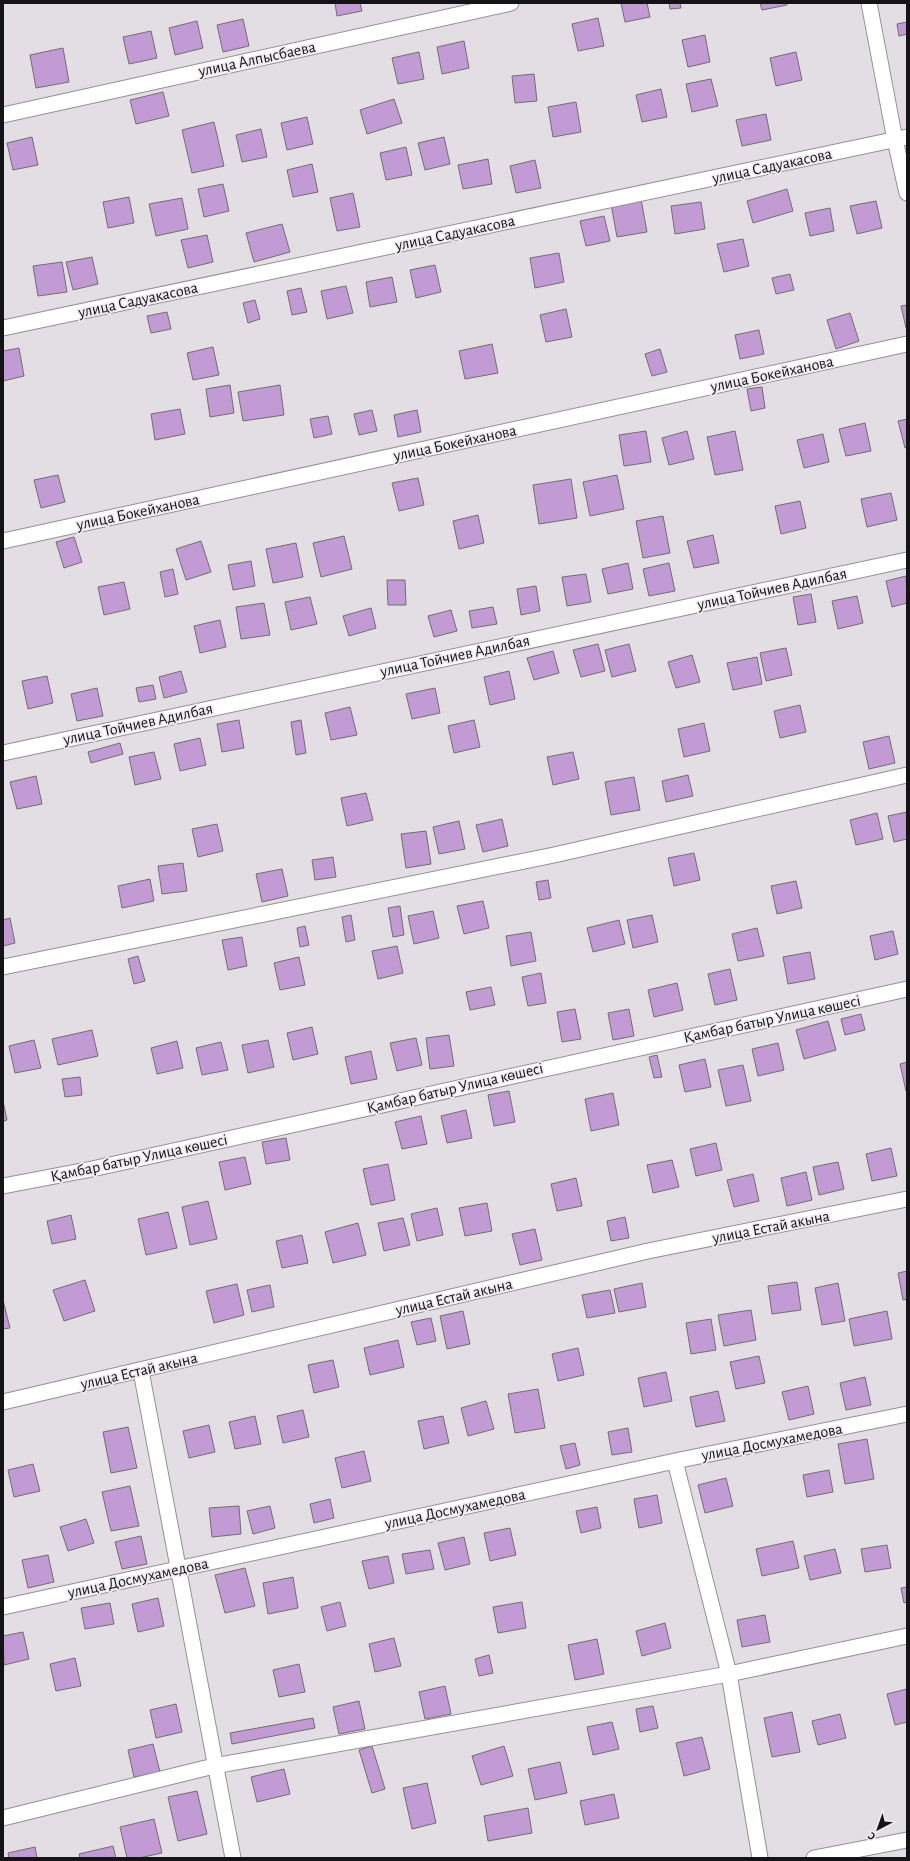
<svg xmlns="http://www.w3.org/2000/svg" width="910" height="1861" viewBox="0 0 910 1861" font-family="'Alegreya Sans',sans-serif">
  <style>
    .building { fill: #c29bd4; stroke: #716d72 }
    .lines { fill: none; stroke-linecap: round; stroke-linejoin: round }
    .minor-casing { stroke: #949095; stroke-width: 17 }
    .minor { stroke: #fff; stroke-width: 15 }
    .labels { text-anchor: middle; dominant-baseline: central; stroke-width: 3.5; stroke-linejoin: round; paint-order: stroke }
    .street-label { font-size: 16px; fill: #141315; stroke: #efebf1 }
  </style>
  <rect width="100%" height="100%" fill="#e2dee4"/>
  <path class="building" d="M335,3H360L362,11L337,16Z
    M621,3H647L650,17L625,22Z
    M669,3H680L681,8L670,9Z
    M760,3H787V5L762,10Z
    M598,18L604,46L578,51L572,24Z
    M243,19L249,46L223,52L217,25Z
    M197,21L203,48L175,55L169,28Z
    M907,22V34L899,36L897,24Z
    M151,31L157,58L129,64L123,37Z
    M705,35L710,62L688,67L682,40Z
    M464,41L469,68L442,74L437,47Z
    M63,48L69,82L36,88L30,55Z
    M419,52L424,79L398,84L392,58Z
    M796,52L802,80L776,86L770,58Z
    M534,74L537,101L515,103L512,76Z
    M711,79L718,106L692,112L686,84Z
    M661,89L667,117L642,122L636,95Z
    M163,92L169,116L136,124L130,100Z
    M394,99L402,123L367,134L360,110Z
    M576,102L581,132L553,137L548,107Z
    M766,114L771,140L742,146L736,120Z
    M307,117L313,144L287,150L281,123Z
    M214,122L224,166L192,173L182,130Z
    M261,129L267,157L242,162L236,135Z
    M32,137L38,165L13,170L7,143Z
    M444,137L450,164L425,170L418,143Z
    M406,147L412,175L386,180L380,153Z
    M488,159L492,184L463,189L458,165Z
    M535,160L541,188L516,193L510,166Z
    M312,164L318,192L293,197L287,170Z
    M223,184L229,211L204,217L198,189Z
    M787,189L793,211L753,223L747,201Z
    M353,193L360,227L337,231L330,198Z
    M129,197L134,223L108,228L103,202Z
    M182,198L188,229L156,236L149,204Z
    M641,199L647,232L617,237L611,204Z
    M876,201L882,228L857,234L850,206Z
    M701,202L705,229L675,234L671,206Z
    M830,208L834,231L810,236L805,213Z
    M604,216L610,241L586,246L580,221Z
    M282,224L290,252L254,262L246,233Z
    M207,235L213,262L188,268L181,240Z
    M743,239L749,266L724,272L717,244Z
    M559,253L564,282L535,288L530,258Z
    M92,257L98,284L73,290L66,262Z
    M62,262L67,292L38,296L33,266Z
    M435,265L441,292L416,298L410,270Z
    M790,274L794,290L776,294L772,278Z
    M392,277L397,302L370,307L366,282Z
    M346,286L353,313L327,319L321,291Z
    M301,288L307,312L292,315L287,291Z
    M255,300L260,319L248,323L243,303Z
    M907,305V327L906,328L901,306Z
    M566,309L572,337L546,342L540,315Z
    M167,312L171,329L151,333L147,316Z
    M850,313L859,341L836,349L827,320Z
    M759,330L764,354L740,359L735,335Z
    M492,344L498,373L465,379L459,351Z
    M213,347L219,375L193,380L187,353Z
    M19,348L24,376L3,381V351Z
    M660,349L667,372L652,376L645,354Z
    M230,385L234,413L210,417L206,389Z
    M280,385L284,415L243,421L238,392Z
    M762,387L765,408L751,411L747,389Z
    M180,409L185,434L155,440L151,414Z
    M372,410L377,431L359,435L354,414Z
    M417,410L421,432L398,437L394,415Z
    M328,416L332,434L314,438L310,419Z
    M907,419V447L905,448L898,421Z
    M865,423L871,451L846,456L839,429Z
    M646,431L651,462L624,466L619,435Z
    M687,431L694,459L669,465L662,438Z
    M735,431L743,470L715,475L707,437Z
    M823,434L829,462L804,468L797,440Z
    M58,475L65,502L41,508L34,480Z
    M617,475L624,509L590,516L583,482Z
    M418,478L424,505L399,511L392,483Z
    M571,479L577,518L539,524L533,485Z
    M891,493L897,520L867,527L861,499Z
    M800,501L806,528L781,534L775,506Z
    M478,515L484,543L459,549L453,521Z
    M663,516L670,553L643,558L636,521Z
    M713,535L719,563L694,568L687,541Z
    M344,536L352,569L321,577L313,543Z
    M74,537L82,562L64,568L56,542Z
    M201,541L211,572L186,580L176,549Z
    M296,543L303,577L273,583L266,549Z
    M251,561L255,586L233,590L228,565Z
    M628,563L633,589L608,594L602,569Z
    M669,563L675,591L649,596L643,569Z
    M173,569L178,594L165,597L160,572Z
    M586,574L591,602L567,606L562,577Z
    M906,576L907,603L892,607L886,581Z
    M387,580H405L406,605H388Z
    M124,582L130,609L104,615L98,587Z
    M536,586L540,611L521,615L517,589Z
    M811,594L816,622L798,625L793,597Z
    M857,596L863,623L838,629L832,601Z
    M310,597L317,624L291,630L285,602Z
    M264,603L270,635L241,639L236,607Z
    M493,607L497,624L472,628L469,611Z
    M371,608L376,628L349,636L343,616Z
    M451,610L457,631L434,637L428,616Z
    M220,620L226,647L200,653L194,626Z
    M598,644L605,671L581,677L573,650Z
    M629,644L636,671L612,677L605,650Z
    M786,648L792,675L766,681L760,653Z
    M553,651L559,673L534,680L527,658Z
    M692,655L700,682L676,688L668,662Z
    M757,657L762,684L733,690L727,663Z
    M181,671L187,692L164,698L159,677Z
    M509,671L515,699L490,705L484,677Z
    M47,676L53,703L28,709L22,681Z
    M153,685L156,699L139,702L136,688Z
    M97,688L103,716L77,721L71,694Z
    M435,688L440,713L412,719L406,694Z
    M800,705L806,732L780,738L774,711Z
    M350,707L357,735L331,740L325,713Z
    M239,720L244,748L222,752L217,724Z
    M301,720L306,753L296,755L291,722Z
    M474,720L480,747L454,753L448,726Z
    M704,723L710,751L684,757L678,729Z
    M889,736L895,763L869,769L863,742Z
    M200,738L206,765L180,771L174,744Z
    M120,743L123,754L91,763L88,752Z
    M154,752L161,779L135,785L129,757Z
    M573,752L579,779L553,785L547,757Z
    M688,775L693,796L666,802L662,781Z
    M36,776L42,804L17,809L10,782Z
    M634,777L640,810L611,815L605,782Z
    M366,793L373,820L347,826L341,798Z
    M907,812V839L894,842L888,816Z
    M877,813L883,839L856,845L850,820Z
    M502,819L508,846L483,852L476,825Z
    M459,821L465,849L439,854L433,827Z
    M217,824L223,851L198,857L192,829Z
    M426,831L431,864L406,868L401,834Z
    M694,853L700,880L674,886L668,858Z
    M333,857L336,877L315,880L312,860Z
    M183,863L187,891L162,894L158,866Z
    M282,869L288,896L262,902L256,874Z
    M150,879L154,901L122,908L118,886Z
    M548,880L551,898L539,900L536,882Z
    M796,881L802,908L777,914L771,886Z
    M483,901L489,928L464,934L457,906Z
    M400,906L404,935L393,937L388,908Z
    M433,911L439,938L414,944L408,916Z
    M351,915L355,940L346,942L342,917Z
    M652,915L658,942L633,948L627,920Z
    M10,918L15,943L3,946V920Z
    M619,920L625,944L593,952L587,928Z
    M305,926L309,945L300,947L297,928Z
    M757,928L764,956L738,961L732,934Z
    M893,931L898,954L875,960L870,936Z
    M531,932L536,961L511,966L506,936Z
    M242,937L247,966L228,970L222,940Z
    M397,946L403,973L378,979L372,951Z
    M810,952L815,979L788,984L783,957Z
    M138,956L145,981L134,984L128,959Z
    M299,957L305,985L280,990L274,963Z
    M730,969L737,1000L715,1005L708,974Z
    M541,973L546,1003L528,1006L522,977Z
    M677,983L683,1010L654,1017L648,990Z
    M491,987L495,1005L470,1010L466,992Z
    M575,1009L581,1039L562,1042L557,1012Z
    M629,1009L634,1036L613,1040L608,1013Z
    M861,1014L865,1030L845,1035L841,1019Z
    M828,1021L836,1050L804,1059L796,1030Z
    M312,1027L318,1054L293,1060L287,1033Z
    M92,1030L98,1056L58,1065L52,1039Z
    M449,1035L454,1066L430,1069L426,1038Z
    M416,1038L422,1065L397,1071L390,1043Z
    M34,1040L41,1068L15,1073L9,1046Z
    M268,1040L274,1067L248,1073L242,1045Z
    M177,1041L183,1068L157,1074L151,1048Z
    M221,1042L228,1070L202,1075L196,1048Z
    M778,1043L784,1070L758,1076L752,1049Z
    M371,1051L377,1079L351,1084L345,1057Z
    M657,1055L662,1077L654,1078L649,1057Z
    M705,1059L711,1087L685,1092L679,1065Z
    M907,1062V1091H906L900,1064Z
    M743,1065L751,1101L726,1106L718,1070Z
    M80,1077L82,1095L65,1097L62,1079Z
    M509,1091L515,1122L494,1126L488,1095Z
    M613,1093L619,1125L591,1131L585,1099Z
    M3,1101L7,1120L3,1121Z
    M466,1110L472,1138L447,1143L441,1116Z
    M421,1116L427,1144L402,1149L395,1122Z
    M286,1138L290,1160L266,1164L262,1142Z
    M716,1143L722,1170L696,1176L690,1149Z
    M891,1148L897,1176L872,1181L866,1154Z
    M245,1157L251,1184L225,1190L219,1162Z
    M672,1160L679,1187L653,1193L647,1165Z
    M838,1162L844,1189L819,1195L813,1167Z
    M388,1164L395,1200L371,1205L363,1169Z
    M806,1172L812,1200L787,1206L781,1178Z
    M753,1174L759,1201L734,1207L727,1180Z
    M576,1178L582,1206L557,1211L551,1184Z
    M208,1201L217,1239L190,1245L182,1207Z
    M487,1203L492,1231L465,1236L459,1208Z
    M437,1208L443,1235L417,1241L411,1214Z
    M168,1212L177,1248L146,1255L138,1219Z
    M71,1215L76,1239L52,1244L47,1221Z
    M625,1217L629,1238L611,1241L607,1221Z
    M403,1218L410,1245L384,1251L378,1223Z
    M358,1223L366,1255L333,1263L325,1232Z
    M535,1229L542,1260L520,1265L512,1234Z
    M302,1235L308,1263L282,1268L276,1241Z
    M907,1271V1299L903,1300L898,1273Z
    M85,1280L95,1311L64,1321L53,1290Z
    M797,1282L801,1310L772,1314L768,1286Z
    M642,1283L646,1307L619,1312L614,1289Z
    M838,1283L845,1321L822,1325L815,1288Z
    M237,1284L244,1315L214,1323L206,1291Z
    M270,1285L274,1307L252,1312L247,1290Z
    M610,1290L615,1313L587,1318L582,1295Z
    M3,1300L10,1328L3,1329Z
    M751,1310L756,1340L724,1346L718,1315Z
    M463,1311L470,1344L447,1349L440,1316Z
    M887,1311L892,1339L854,1346L849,1319Z
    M431,1318L436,1341L417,1345L411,1322Z
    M711,1319L716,1350L691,1354L686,1323Z
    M398,1340L404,1367L370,1375L364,1348Z
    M578,1348L584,1375L558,1381L552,1354Z
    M759,1356L765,1383L736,1389L730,1362Z
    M333,1360L339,1387L314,1393L308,1365Z
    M666,1372L672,1401L644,1407L638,1378Z
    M865,1377L871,1405L846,1410L840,1383Z
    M808,1386L814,1414L789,1420L782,1392Z
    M538,1389L545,1428L515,1433L508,1394Z
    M718,1391L725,1421L696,1427L690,1397Z
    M486,1401L494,1429L468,1436L461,1408Z
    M303,1410L309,1437L283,1443L277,1416Z
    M255,1416L261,1444L235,1449L229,1422Z
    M443,1416L449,1443L424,1449L418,1421Z
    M209,1425L215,1452L189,1458L183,1431Z
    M128,1427L137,1468L111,1473L103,1432Z
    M628,1428L632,1452L612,1455L608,1432Z
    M867,1439L874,1479L845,1484L838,1444Z
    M575,1443L580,1465L566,1469L560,1446Z
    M364,1451L371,1481L342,1488L335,1458Z
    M33,1464L40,1491L14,1497L8,1470Z
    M829,1470L833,1492L807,1497L803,1475Z
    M726,1478L733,1506L705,1513L698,1485Z
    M130,1486L139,1526L111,1531L102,1492Z
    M657,1495L662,1523L639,1528L634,1499Z
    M330,1499L334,1518L314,1523L310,1504Z
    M239,1506L241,1534L212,1537L209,1508Z
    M270,1506L275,1528L253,1534L247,1511Z
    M597,1507L601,1528L581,1533L576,1511Z
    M86,1519L94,1543L68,1551L60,1527Z
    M510,1528L516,1555L490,1561L484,1533Z
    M141,1536L147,1564L122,1569L115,1542Z
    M464,1537L470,1564L445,1570L438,1543Z
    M793,1541L799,1568L762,1576L756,1549Z
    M887,1545L891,1568L865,1572L861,1549Z
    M835,1549L841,1573L810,1580L804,1556Z
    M430,1550L434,1569L406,1574L402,1554Z
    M48,1555L54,1582L28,1588L22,1560Z
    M388,1556L394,1583L369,1589L362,1561Z
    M245,1568L255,1606L225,1613L215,1575Z
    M293,1577L298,1608L268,1614L263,1583Z
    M907,1587V1602L904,1603L901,1588Z
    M158,1598L164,1626L138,1632L132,1604Z
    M340,1602L346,1626L327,1631L321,1607Z
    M522,1602L526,1628L498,1633L493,1607Z
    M110,1603L114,1624L85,1629L81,1608Z
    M765,1615L770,1642L742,1647L737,1620Z
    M665,1623L671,1648L642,1656L636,1631Z
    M23,1632L29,1659L4,1665L3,1636Z
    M394,1638L401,1666L375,1672L369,1644Z
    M597,1639L604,1674L575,1680L568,1645Z
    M489,1655L493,1673L479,1676L475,1659Z
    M75,1658L81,1686L56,1691L50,1664Z
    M299,1664L305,1692L279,1697L273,1670Z
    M445,1686L451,1714L425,1719L419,1692Z
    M907,1689V1722L895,1725L887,1694Z
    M359,1701L365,1729L339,1734L333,1707Z
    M176,1704L182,1732L156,1738L150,1710Z
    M653,1706L658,1728L640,1732L636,1709Z
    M792,1712L800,1752L772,1757L764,1718Z
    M840,1714L846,1738L818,1745L812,1721Z
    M313,1718L315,1728L232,1744L230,1733Z
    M612,1722L619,1749L593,1755L587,1727Z
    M702,1737L710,1769L684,1776L676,1743Z
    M153,1744L160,1772L134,1777L128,1750Z
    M372,1746L385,1789L372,1793L359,1750Z
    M504,1746L513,1776L481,1785L472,1756Z
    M560,1762L567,1793L535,1800L528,1769Z
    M284,1769L290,1794L257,1802L251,1777Z
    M427,1783L436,1823L412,1829L403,1788Z
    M197,1791L207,1834L178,1841L168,1797Z
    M614,1794L619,1818L585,1825L580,1801Z
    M528,1808L532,1833L488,1841L484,1816Z
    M154,1819L162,1853L139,1858H127L120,1827Z
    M113,1846L116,1858H80L79,1854Z
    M35,1847L37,1858H9L8,1853Z"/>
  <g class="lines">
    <g class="minor-casing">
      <path id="minor" d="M869,3L895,140L907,193
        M3,115L511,3
        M3,328L907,137
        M3,541L907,344
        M3,753L907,560
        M3,967L554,855L907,775
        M3,1186L92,1169L907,989
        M141,1371L233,1858
        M3,1402L648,1251L907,1199
        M675,1461L729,1674L760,1858
        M3,1607L675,1461L907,1414
        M3,1818L214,1766L729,1674L907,1636
        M814,1858L907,1840"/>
    </g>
    <use href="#minor" class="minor"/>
  </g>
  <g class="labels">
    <g class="street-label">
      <text transform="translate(257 59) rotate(-12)">улица Алпысбаева</text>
      <text transform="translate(772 166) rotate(-12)">улица Садуакасова</text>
      <text transform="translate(455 233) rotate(-12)">улица Садуакасова</text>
      <text transform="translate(138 300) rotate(-12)">улица Садуакасова</text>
      <text transform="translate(772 374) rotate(-12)">улица Бокейханова</text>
      <text transform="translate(455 443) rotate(-12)">улица Бокейханова</text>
      <text transform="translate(138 512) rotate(-12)">улица Бокейханова</text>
      <text transform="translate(772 589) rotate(-12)">улица Тойчиев Адилбая</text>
      <text transform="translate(455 656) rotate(-12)">улица Тойчиев Адилбая</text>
      <text transform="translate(138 724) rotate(-12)">улица Тойчиев Адилбая</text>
      <text transform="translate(772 1019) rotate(-12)">Қамбар батыр Улица көшесі</text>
      <text transform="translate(455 1088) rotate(-13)">Қамбар батыр Улица көшесі</text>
      <text transform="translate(139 1158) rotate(-12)">Қамбар батыр Улица көшесі</text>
      <text transform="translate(771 1227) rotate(-11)">улица Естай акына</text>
      <text transform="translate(454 1297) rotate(-13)">улица Естай акына</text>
      <text transform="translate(139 1371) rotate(-13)">улица Естай акына</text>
      <text transform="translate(772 1442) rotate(-11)">улица Досмухамедова</text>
      <text transform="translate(455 1509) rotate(-12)">улица Досмухамедова</text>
      <text transform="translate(138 1578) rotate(-12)">улица Досмухамедова</text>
    </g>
  </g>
  <rect width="910" height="1861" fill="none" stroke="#141315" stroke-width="8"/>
  <g transform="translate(878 1829) rotate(221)" stroke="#efebf1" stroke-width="3" paint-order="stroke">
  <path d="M0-3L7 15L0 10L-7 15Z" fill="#141315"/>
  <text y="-6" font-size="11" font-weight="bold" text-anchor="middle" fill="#141315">С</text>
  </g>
</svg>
